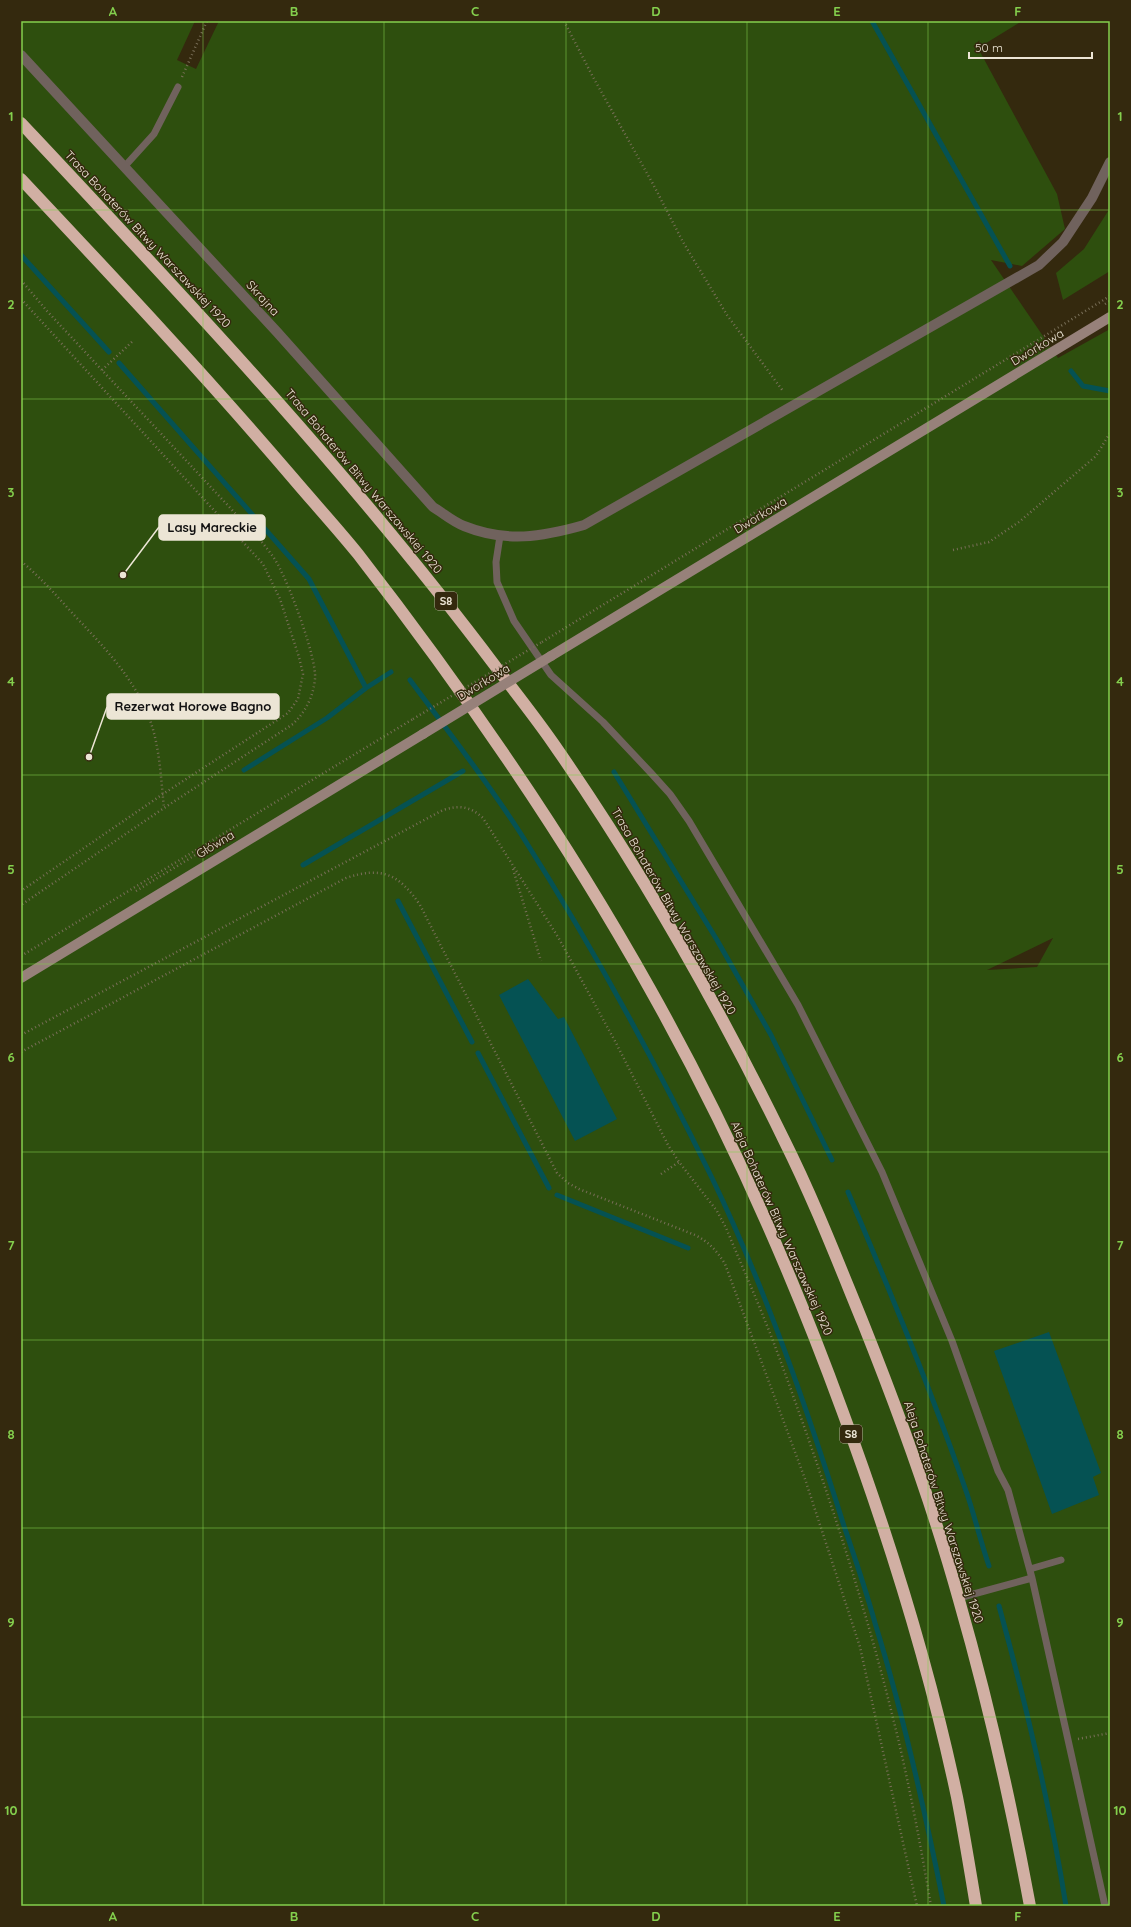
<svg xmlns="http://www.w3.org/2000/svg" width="1131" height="1927" viewBox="0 0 1131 1927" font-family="Quicksand,sans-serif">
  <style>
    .green { fill: #2e4f0e; fill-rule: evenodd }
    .water { fill: #055253 }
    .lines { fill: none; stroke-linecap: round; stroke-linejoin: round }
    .stream { stroke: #055253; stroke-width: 5 }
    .path { stroke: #796f58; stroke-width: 2.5; stroke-dasharray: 1 3; stroke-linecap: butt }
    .lane { stroke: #70625d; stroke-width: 7 }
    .street { stroke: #70625d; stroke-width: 10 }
    .secondary { stroke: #97817a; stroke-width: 10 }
    .highway { stroke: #d1afa3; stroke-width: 12 }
    .path-bridge { stroke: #796f58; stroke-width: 2.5; stroke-dasharray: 1 3; stroke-linecap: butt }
    .secondary-bridge { stroke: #97817a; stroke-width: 10 }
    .grid { fill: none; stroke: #84cf4d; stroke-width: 1; stroke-opacity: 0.55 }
    .labels { text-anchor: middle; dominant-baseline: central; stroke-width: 3; stroke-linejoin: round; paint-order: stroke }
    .shield { fill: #34290e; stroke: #b5ad99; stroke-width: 1 }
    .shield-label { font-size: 11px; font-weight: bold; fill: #ece5d5 }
    .street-label { font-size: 12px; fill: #ece5d5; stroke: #34290e }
    .leader { fill: none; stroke: #ece5d5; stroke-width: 1.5 }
    .callout-dot { fill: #ece5d5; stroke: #34290e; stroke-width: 1.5 }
    .callout { fill: #ece5d5; stroke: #ece5d5; stroke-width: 1.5 }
    .callout-label { font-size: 13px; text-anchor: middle; font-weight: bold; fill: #111 }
    .neatline { fill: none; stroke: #84cf4d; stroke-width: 1.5 }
    .grid-label { font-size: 13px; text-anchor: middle; font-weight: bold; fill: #84cf4d }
  </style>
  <rect width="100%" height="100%" fill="#34290e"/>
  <path class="green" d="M21,21H195L177,60L196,69L219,21H1022L978,48L1057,194L1065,229L1022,266L991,260L1058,358L1110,329V1906H21ZM1053,938L1037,967L987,970Z
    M1110,208V271L1063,300L1056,273L1084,249Z"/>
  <path class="water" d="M528,979L558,1019L564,1017L617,1119L575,1141L499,995Z
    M1049,1332L1101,1473L1093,1477L1099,1495L1052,1514L994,1351Z"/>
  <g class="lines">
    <path class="stream" d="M872,21L1010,266
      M21,255L109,352
      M119,363L309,579L366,688L391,672
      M1071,371L1083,386L1110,391
      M410,680C448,731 487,781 521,834C591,944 655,1061 712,1178C766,1290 807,1408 844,1526C855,1558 866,1590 875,1623C904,1716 925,1811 944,1906
      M244,770L327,718L366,688
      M614,772L717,940L771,1035L832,1160
      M303,865L463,771
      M398,901L472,1042
      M478,1053L549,1188
      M848,1192C889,1289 930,1387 965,1488C974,1513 980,1540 989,1566
      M557,1195L688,1248
      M999,1606C1026,1704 1050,1805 1066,1906"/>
    <path class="path" d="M564,21L593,77L653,184L683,242L727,315L783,391
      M182,77L207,21
      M21,280L47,311L261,541C268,550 276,559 281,571C291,590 317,659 315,679C313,697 306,711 293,724L164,808L21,905
      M21,299L263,564L280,599L299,657L303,674L298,699L288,713L163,794L21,891
      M1105,304L1110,301
      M102,370L134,340
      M953,550L989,542L1019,522L1096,456L1110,433
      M21,561C40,577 57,596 74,615C105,648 136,680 151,723C160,750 161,780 164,808
      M542,642L1110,296
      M513,869L541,961
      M136,891L220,840
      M21,956L413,719
      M21,1035L443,810C459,805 470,806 483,818L558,937L616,1043L668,1145L679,1162L717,1211L726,1228C744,1271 763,1313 779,1357C822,1474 862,1593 892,1714C908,1777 920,1842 931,1906
      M21,1052L346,878C382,866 399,874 420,905L557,1173L568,1183L579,1189L695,1235C709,1242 717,1251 725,1264L805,1479L860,1647L917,1906
      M661,1174L679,1162
      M1078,1739L1110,1733"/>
    <path class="lane" d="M125,166L154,134L178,87
      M500,536L496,562L497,582L514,621L551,675L603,722L651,773L670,794L689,821L798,1005L882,1172L952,1341L998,1471L1008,1490L1032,1578L1105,1906
      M1030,1569L1061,1560
      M959,1598L1032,1578"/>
    <path class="street" d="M21,55L277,332L433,507C443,513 453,522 464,526C506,543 542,537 584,525L1039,265L1063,242L1092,198L1110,162"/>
    <path class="secondary" d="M551,656L1110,317
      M21,978L423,734"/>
    <path class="highway" d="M21,123C186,299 351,474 496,667C515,692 535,717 553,743C640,868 717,1003 784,1140C814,1200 838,1262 863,1323C899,1413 933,1506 959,1600C988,1701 1011,1803 1030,1906
      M21,179C113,277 205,375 292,477C314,503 337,528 358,554C465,692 565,837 650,989C726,1124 789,1265 842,1410C889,1537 929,1665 957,1797C964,1833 970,1870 976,1906"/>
    <path class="path-bridge" d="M413,719L542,642"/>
    <path class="secondary-bridge" d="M423,734L551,656"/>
  </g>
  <path class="grid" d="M203,21V1906M384,21V1906M566,21V1906M747,21V1906M928,21V1906M21,210H1110M21,399H1110M21,587H1110M21,775H1110M21,964H1110M21,1152H1110M21,1340H1110M21,1528H1110M21,1717H1110"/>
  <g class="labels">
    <g class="shield">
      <rect x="435" y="592" width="22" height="18" rx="3"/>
      <rect x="840" y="1425" width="22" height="18" rx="3"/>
    </g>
    <g class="shield-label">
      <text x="446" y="601">S8</text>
      <text x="851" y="1434">S8</text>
    </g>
    <g class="street-label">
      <text transform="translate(148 239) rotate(47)">Trasa Bohaterów Bitwy Warszawskiej 1920</text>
      <text transform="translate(263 298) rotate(48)">Skrajna</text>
      <text transform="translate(1037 347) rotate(-31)">Dworkowa</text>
      <text transform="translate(364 481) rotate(50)">Trasa Bohaterów Bitwy Warszawskiej 1920</text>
      <text transform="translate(760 515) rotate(-31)">Dworkowa</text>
      <text transform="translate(483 682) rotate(-31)">Dworkowa</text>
      <text transform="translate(215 844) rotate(-31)">Główna</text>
      <text transform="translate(674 911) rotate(60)">Trasa Bohaterów Bitwy Warszawskiej 1920</text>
      <text transform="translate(782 1228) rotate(66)">Aleja Bohaterów Bitwy Warszawskiej 1920</text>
      <text transform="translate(944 1512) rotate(72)">Aleja Bohaterów Bitwy Warszawskiej 1920</text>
    </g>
  </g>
  <path class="leader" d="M123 575L159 527M89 757L107 707"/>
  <g class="callout-dot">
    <circle cx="123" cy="575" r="4"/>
    <circle cx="89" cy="757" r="4"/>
  </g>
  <g class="callout">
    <rect x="159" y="515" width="106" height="25" rx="4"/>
    <rect x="107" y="694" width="172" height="25" rx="4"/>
  </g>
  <g class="callout-label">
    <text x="212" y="532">Lasy Mareckie</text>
    <text x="193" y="711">Rezerwat Horowe Bagno</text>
  </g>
  <rect width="1131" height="1927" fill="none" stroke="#34290e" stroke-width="44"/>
  <path d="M969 52v6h123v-6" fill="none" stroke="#ece5d5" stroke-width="2"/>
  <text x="975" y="52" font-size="12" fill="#ece5d5" stroke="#34290e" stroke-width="3" paint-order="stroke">50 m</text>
  <rect x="22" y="22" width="1087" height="1883" class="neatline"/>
  <g class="grid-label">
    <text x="113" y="16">A</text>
    <text x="294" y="16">B</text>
    <text x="475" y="16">C</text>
    <text x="656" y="16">D</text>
    <text x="837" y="16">E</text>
    <text x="1018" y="16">F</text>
    <text x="11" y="121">1</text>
    <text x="1120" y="121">1</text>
    <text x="11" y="309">2</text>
    <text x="1120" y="309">2</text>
    <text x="11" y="497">3</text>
    <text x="1120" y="497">3</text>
    <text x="11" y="686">4</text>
    <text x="1120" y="686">4</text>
    <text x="11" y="874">5</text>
    <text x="1120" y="874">5</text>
    <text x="11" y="1062">6</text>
    <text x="1120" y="1062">6</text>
    <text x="11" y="1250">7</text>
    <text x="1120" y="1250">7</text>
    <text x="11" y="1439">8</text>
    <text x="1120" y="1439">8</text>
    <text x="11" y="1627">9</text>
    <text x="1120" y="1627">9</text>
    <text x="11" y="1815">10</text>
    <text x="1120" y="1815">10</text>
    <text x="113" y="1921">A</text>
    <text x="294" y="1921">B</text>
    <text x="475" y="1921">C</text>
    <text x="656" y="1921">D</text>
    <text x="837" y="1921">E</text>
    <text x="1018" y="1921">F</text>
  </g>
</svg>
